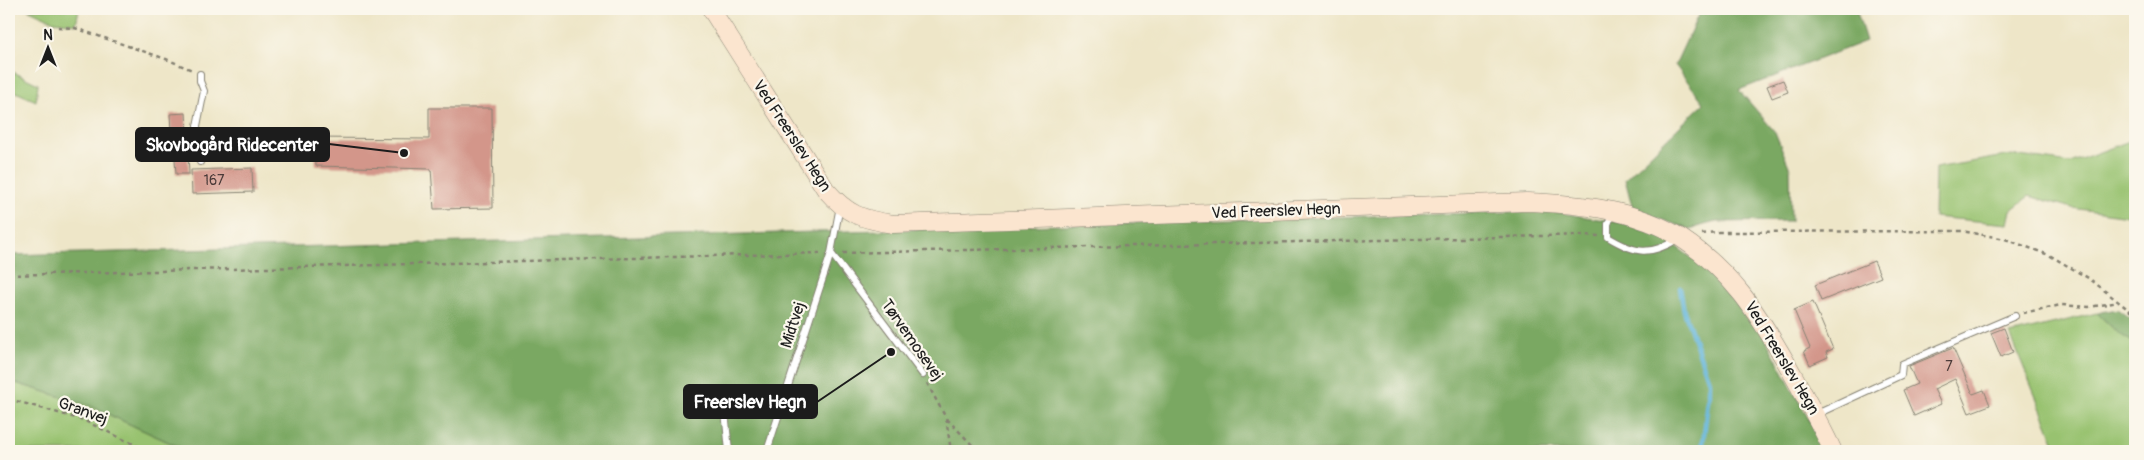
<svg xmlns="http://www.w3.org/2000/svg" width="2144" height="460" viewBox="0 0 2144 460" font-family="Pangolin,sans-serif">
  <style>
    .green { fill: #98c26f; stroke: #5a6f46 }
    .forest { fill: #7aa862; stroke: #4b623f }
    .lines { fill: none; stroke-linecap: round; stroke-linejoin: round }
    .stream { stroke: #5eb4da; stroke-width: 4.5 }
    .building { fill: #d3968a }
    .lane-casing { stroke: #858172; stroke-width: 8 }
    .secondary-casing { stroke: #858172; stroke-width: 19 }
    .path { stroke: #858172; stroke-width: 2.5; stroke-dasharray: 4 4; stroke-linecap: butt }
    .lane { stroke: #fff; stroke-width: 6 }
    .secondary { stroke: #fbe5cf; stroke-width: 18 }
    .labels { text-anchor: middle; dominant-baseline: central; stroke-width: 4.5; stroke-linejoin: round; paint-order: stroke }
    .number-label { font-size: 14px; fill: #4a3a38 }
    .street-label { font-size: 16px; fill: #1c1c1c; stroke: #fbf7ec }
    .leader { fill: none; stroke: #1c1c1c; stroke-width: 2 }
    .callout-dot { fill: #1c1c1c; stroke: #fbf7ec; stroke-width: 2 }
    .callout { fill: #1c1c1c; stroke: #1c1c1c; stroke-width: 2 }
    .callout-label { font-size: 18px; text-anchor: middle; font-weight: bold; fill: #fff }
  </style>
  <rect width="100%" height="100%" fill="#fbf7ec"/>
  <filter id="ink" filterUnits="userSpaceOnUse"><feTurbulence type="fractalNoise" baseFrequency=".02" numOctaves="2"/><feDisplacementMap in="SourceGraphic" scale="10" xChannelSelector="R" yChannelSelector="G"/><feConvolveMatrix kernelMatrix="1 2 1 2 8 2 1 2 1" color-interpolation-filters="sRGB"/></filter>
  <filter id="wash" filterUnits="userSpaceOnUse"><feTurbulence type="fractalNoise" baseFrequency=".0096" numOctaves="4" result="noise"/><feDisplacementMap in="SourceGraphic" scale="20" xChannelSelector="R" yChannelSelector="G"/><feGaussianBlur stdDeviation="1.12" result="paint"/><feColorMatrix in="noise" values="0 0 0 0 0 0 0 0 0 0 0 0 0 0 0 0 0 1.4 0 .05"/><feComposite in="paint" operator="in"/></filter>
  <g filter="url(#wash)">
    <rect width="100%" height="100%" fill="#eee6c8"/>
    <path class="green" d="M27,9H79L76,24L54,21Z
      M9,70L38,84L36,101L9,89Z
      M2135,139V217L2072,208L2029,196L2011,210L2008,224L1934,217L1935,168L2012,155L2070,163Z
      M2097,313L2115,330L2135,345V451H2058L2010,334Z
      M9,381L88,405L188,451H9Z"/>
    <path class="forest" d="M1701,9H1856L1866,41L1739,90L1775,132L1790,169L1791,221L1716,222L1689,229L1633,210L1625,179L1704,103L1675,65Z
      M1549,211L1623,223L1667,240L1714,274L1757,323L1826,451H188L88,405L9,381V255Z
      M2117,309L2135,322V345L2115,330L2097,313Z"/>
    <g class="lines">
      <path class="stream" d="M1680,288L1684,311L1710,384L1702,451"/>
    </g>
    <g id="blocks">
      <path class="building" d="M1783,80L1788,92L1772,98L1767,86Z
        M429,108H492L493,208L434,209L431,169L316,166L314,138L429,139Z
        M186,113L189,174H176L174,145L164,146L163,132L171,131L170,114Z
        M252,168L253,192L192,194L191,170Z
        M1874,261L1881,277L1821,301L1815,285Z
        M1813,302L1833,349L1826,352L1828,357L1810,365L1804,351L1810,348L1794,310Z
        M2004,328L2013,352L2001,357L1991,333Z
        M1953,348L1973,394L1984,390L1990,405L1969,413L1955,379L1934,389L1941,404L1914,416L1903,390L1917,384L1909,366Z"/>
    </g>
  </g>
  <g filter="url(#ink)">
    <use href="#blocks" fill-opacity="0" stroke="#858172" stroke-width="1"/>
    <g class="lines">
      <g class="lane-casing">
        <path id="lane" d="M200,162L197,126L204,91L200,81V74
          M1613,212L1608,224V237C1636,254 1650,256 1678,239
          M831,253L923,375
          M724,401L729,451
          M1817,414L1901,375L1902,364L2015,316
          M767,451L831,253L840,206"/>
      </g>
      <g class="secondary-casing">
        <path id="secondary" d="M711,9L826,190C848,215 861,219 893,224L1527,202C1579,204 1636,209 1681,238C1732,272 1757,312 1787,364C1803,393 1819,421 1833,451"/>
      </g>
      <path class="path" d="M58,27L75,28L166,59L192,70
        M1702,234L1715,232L1962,231L2005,239L2049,255L2090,279L2135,315
        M843,253L1585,235L1599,236
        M9,275L820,253
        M2023,313L2061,305L2089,307L2119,302
        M927,383L946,418L951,451
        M9,399L83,420L148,451
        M947,419L978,451"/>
      <use href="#lane" class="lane"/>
      <use href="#secondary" class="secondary"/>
    </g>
  </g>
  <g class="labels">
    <g class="number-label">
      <text x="214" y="180">167</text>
      <text x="1949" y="366">7</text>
    </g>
    <g class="street-label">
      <text transform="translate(792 136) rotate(57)">Ved Freerslev Hegn</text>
      <text transform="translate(1276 211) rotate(-2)">Ved Freerslev Hegn</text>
      <text transform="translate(793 325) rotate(-72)">Midtvej</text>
      <text transform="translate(912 340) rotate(55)">Tørvemosevej</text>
      <text transform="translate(1782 358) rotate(59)">Ved Freerslev Hegn</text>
      <text transform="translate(83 411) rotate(20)">Granvej</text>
    </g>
  </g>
  <path class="leader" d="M404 153L329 144M891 352L817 402"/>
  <g class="callout-dot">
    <circle cx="404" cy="153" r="5"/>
    <circle cx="891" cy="352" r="5"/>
  </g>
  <g class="callout">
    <rect x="136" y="128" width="193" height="33" rx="5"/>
    <rect x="684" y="385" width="133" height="33" rx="5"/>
  </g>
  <g class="callout-label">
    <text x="232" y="151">Skovbogård Ridecenter</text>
    <text x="750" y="408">Freerslev Hegn</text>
  </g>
  <rect width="2144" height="460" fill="none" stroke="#fbf7ec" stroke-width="30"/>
  <g transform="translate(48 48)" stroke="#fbf7ec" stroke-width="4" paint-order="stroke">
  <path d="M0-4L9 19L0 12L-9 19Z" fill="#1c1c1c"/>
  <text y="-8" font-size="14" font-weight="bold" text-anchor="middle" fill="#1c1c1c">N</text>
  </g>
</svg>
